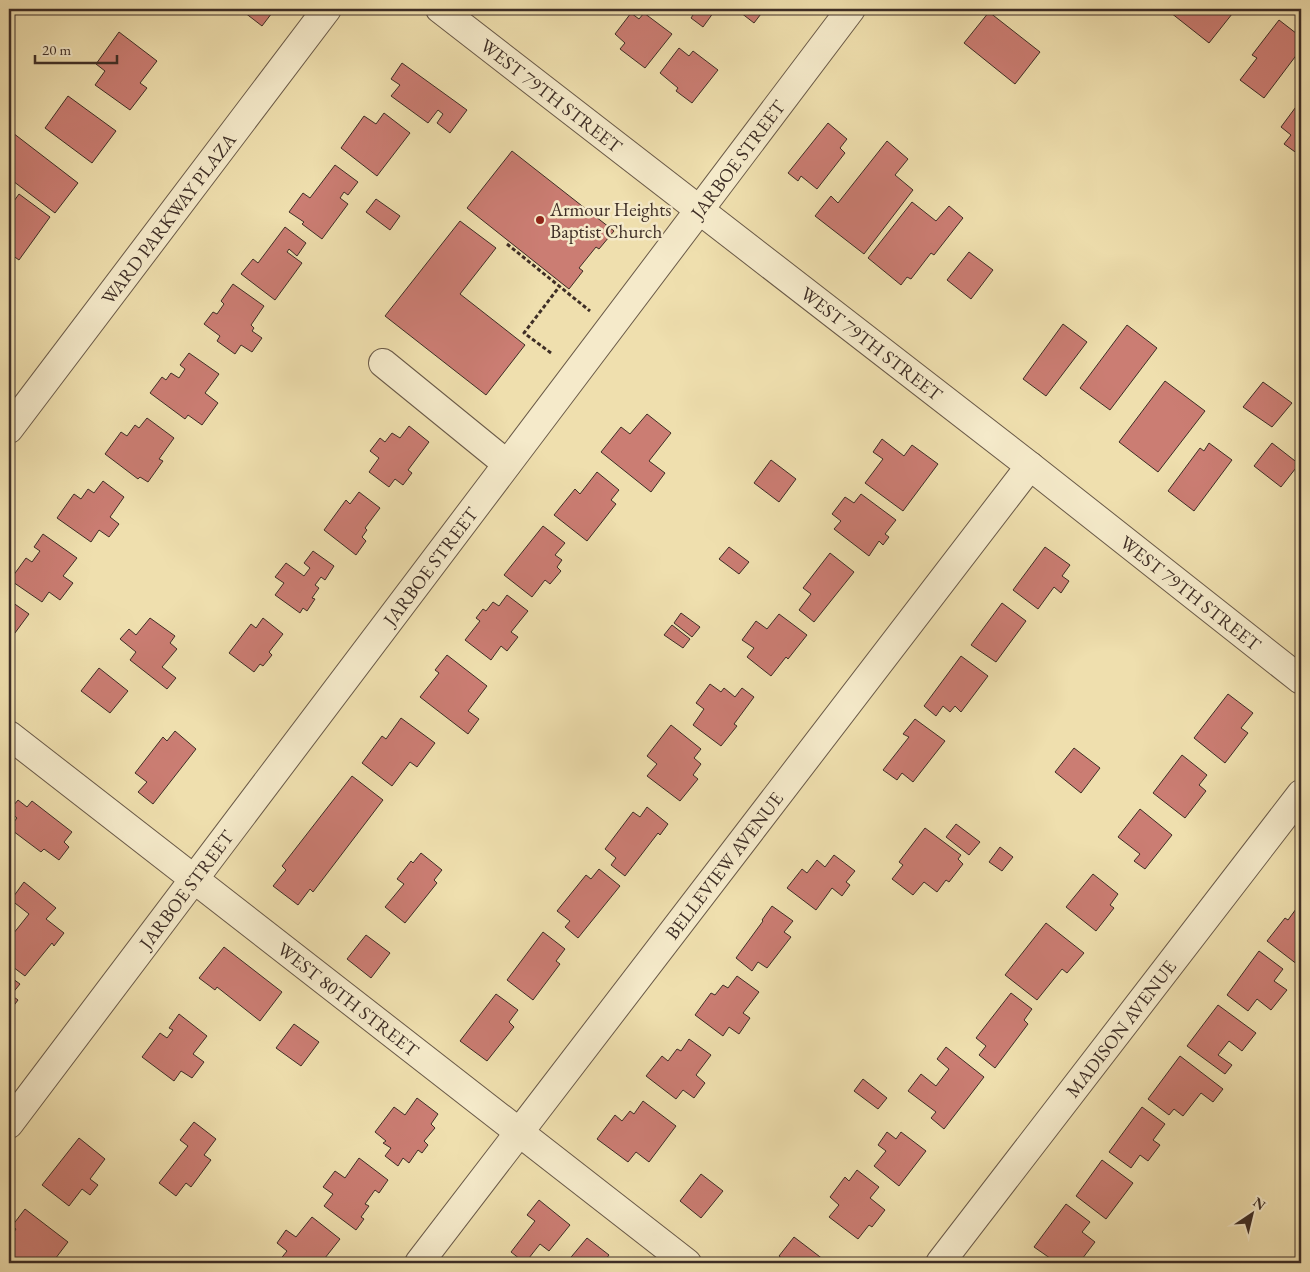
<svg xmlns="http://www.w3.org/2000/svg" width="1310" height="1272" viewBox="0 0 1310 1272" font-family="'EB Garamond',serif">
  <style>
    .building { fill: #cb7d73; stroke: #3e2e26 }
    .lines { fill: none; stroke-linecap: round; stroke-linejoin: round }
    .minor-casing { stroke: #6a5a48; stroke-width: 30 }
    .path { stroke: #3e2e26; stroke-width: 3; stroke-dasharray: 4 2.5; stroke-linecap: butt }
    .minor { stroke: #f5eaca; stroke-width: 28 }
    .poi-dot { fill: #8f2418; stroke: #f5eaca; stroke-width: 2 }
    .labels { text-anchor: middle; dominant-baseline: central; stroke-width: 5; stroke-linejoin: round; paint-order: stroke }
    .street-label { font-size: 19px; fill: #3e2e26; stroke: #f5eaca }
    .poi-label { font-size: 19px; fill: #3e2e26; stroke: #f5eaca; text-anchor: start }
  </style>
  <rect width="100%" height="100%" fill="#efdfae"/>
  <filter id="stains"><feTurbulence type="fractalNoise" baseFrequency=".004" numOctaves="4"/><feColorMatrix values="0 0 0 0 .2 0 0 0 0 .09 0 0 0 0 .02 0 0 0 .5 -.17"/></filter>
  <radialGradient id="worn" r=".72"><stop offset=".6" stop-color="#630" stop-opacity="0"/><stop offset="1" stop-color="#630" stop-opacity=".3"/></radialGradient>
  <path class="building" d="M240,9H275L262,26Z
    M697,9H716L703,27L691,18Z
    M736,9H762L764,10L754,23Z
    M1166,9H1236L1209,43Z
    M989,12L1040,52L1015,84L964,43Z
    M631,13L639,19L644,13L672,34L645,68L620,49L625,43L615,34Z
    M1279,20L1301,37V49L1264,98L1240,80L1257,58L1252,55Z
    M119,32L157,61L140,83L147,88L130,110L95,85L105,71L96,64Z
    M679,48L689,56L693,51L718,70L692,103L676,91L678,88L660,73Z
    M402,63L467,110L450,133L437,123L443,114L438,110L428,123L391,96L400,85L391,79Z
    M68,96L116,131L92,163L45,128Z
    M1301,100V149L1298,154L1284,144L1291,135L1281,127Z
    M384,113L410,133L377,176L341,148L364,116L376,124Z
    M828,123L847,139L840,148L845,153L817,189L801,176L798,181L788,173Z
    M13,133L78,183L55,213L9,178V138Z
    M887,141L908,159L895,175L913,190L864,254L815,216L831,196L838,203Z
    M512,151L614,231L599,249L596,247L579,268L583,271L569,289L467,208Z
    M335,165L358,182L348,195L344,192L340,198L348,204L322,239L302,224L304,222L289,212L303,193L310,198Z
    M19,194L50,217L19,260L9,253V208Z
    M376,199L400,216L390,230L366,212Z
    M912,202L936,221L949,206L963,218L934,255L931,253L911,279L907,277L901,285L868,258Z
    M460,221L496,248L460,294L525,345L486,395L385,316Z
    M285,227L306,243L297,256L289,249L287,252L302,263L275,300L241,274L253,259L258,263Z
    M969,252L993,270L971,299L947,280Z
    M233,284L264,306L251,325L254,328L252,331L262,338L252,352L241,345L235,354L217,341L220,336L204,324L213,312L217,314L224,304L221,301Z
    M1063,324L1087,342L1046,396L1023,379Z
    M1127,325L1157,348L1110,410L1080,388Z
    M189,353L219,374L205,393L218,403L202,425L188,415L185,419L150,393L162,377L166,380L171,373L179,378L185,369L180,365Z
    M1165,381L1205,411L1158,472L1119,442Z
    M1263,382L1292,403L1272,427L1243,407Z
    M647,414L671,433L649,461L665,473L651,492L601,452L621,427L630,434Z
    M147,418L174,438L159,459L163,461L148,482L140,477L138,479L105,454L121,432L127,436L135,425L139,428Z
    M409,426L429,442L408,470L412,473L403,485L395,479L389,487L369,472L379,458L370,451L380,438L385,442L392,433L400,438Z
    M882,439L904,456L912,445L938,464L903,511L865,483L883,459L873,452Z
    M1209,443L1232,460L1194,511L1168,491L1200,448L1204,451Z
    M1272,443L1299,464L1281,487L1254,466Z
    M771,460L796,479L779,502L754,483Z
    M597,472L619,490L611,500L616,504L587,541L554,515L575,489L580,494Z
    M103,481L124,497L110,517L119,524L109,537L99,530L91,542L57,518L74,494L81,499L88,489L94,493Z
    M359,492L380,508L365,528L367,530L362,537L366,541L356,555L324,530L346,500L350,504Z
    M861,494L896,520L885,534L889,537L883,545L879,541L869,556L834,529L841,521L832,514L845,497L854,503Z
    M543,526L565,543L555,555L562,560L557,567L561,571L550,584L545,580L532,597L504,575Z
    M43,534L77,558L63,576L73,583L60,600L49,592L42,602L10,580L26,558L32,562L40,551L34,547Z
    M729,547L749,562L739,574L719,559Z
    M1045,547L1070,565L1062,576L1069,581L1061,593L1054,587L1038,609L1013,590Z
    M313,551L334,566L325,580L321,577L315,585L319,588L312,598L315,599L307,611L303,608L300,613L275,595L284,583L275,577L286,563L304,576L310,568L304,563Z
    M830,553L854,572L814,622L799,610L811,594L803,588Z
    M507,595L528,611L511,632L518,637L507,651L501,646L491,660L465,640L480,621L476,618L483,609L486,611L493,602L499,606Z
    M9,600L29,614L9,641Z
    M1002,603L1026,621L996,662L971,645Z
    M681,613L700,627L692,637L674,623Z
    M779,614L807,635L788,659L786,657L771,676L747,657L754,648L742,640L756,621L767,629Z
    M150,618L175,636L170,643L177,649L162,667L176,678L167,689L130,660L136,652L120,639L129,629L136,635Z
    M263,618L283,634L269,652L272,655L263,666L260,664L254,672L229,653L251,624L256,628Z
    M672,625L690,639L683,648L664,635Z
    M447,655L487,686L468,711L479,719L468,734L420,697L439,673L435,670Z
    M961,656L988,676L961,712L955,706L950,712L943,706L936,716L924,706Z
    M99,668L128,691L110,713L81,691Z
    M710,684L721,692L724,688L735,697L742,688L754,697L734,724L737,726L721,746L693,725L704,709L696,703Z
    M1228,694L1253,713L1241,728L1248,733L1225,763L1194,738Z
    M401,718L435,743L417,767L410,762L392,786L362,763L382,736L386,739Z
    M915,719L945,741L913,782L902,773L897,780L883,770L909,737L903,734Z
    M671,725L701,749L694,758L701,764L693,775L698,779L680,801L647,776L657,764L647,756Z
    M175,731L196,749L153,804L138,792L147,782L135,773L163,737L167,741Z
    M1074,748L1100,768L1081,793L1055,772Z
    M1182,755L1207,775L1199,785L1206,791L1185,818L1153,793Z
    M352,776L383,800L313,892L310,889L298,905L273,886L286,870L282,866Z
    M18,800L27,807L32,801L72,832L64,842L69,847L59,860L44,849L41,852L9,828L17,818L9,811Z
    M647,807L668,824L660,835L658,833L625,876L611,865L616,858L605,849L633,812L640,817Z
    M1140,809L1172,835L1145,869L1134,861L1140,854L1118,837Z
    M956,824L980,842L969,855L946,837Z
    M925,828L961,855L958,859L963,864L949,882L946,880L937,892L924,882L913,895L892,879L903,865L899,862Z
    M1000,847L1013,857L1002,871L989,862Z
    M421,853L442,870L434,880L437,883L405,923L385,907L404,884L397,879L411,861L413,863Z
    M834,855L855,871L846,882L850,885L842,896L832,888L816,910L787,888L802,869L807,873L817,860L825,867Z
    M599,869L620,886L578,938L565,927L570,921L557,911L586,875L591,879Z
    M1093,874L1118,894L1110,905L1114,908L1096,931L1066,907Z
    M24,882L56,908L46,919L64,933L54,946L52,943L25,976L9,964V939L29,914L11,900Z
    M772,906L793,921L784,932L791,937L767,968L758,962L752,971L736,958L763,921L762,920Z
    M1296,909L1301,913V961L1298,965L1267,941L1285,918L1288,920Z
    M1046,923L1084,953L1067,973L1062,969L1037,1000L1005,975Z
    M543,932L565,949L556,961L560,964L533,1000L507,980Z
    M366,935L390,953L371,978L347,959Z
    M224,947L282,992L260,1021L217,987L215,990L199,978Z
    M1259,951L1283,969L1274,981L1287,990L1271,1010L1257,999L1248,1011L1227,995Z
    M9,976L20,984L11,995L18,1000L9,1012Z
    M737,976L759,992L743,1013L750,1018L739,1034L729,1027L723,1036L695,1015L711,993L715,995L723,985L728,988Z
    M1011,993L1032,1009L1024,1020L1028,1024L995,1068L979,1055L986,1046L976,1038Z
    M496,994L518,1010L509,1022L514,1027L487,1061L460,1041Z
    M1218,1005L1256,1033L1242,1051L1229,1041L1218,1055L1232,1065L1225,1074L1187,1046Z
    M179,1014L207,1036L193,1054L204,1062L192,1078L181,1071L174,1081L142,1057L160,1033L167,1038L173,1030L169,1028Z
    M294,1024L319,1042L301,1066L276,1048Z
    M689,1039L711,1055L696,1075L705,1083L694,1098L683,1090L676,1099L646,1076L662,1056L668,1061L677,1049L681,1051Z
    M946,1047L984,1077L944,1129L931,1118L936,1112L908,1091L921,1074L936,1086L949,1069L937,1059Z
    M1180,1056L1223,1089L1213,1102L1201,1093L1183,1116L1174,1109L1169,1115L1148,1099Z
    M863,1079L887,1098L878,1109L854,1091Z
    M417,1098L438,1114L431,1124L435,1128L424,1141L428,1145L422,1153L418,1150L409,1163L403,1158L398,1166L385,1156L391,1148L383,1143L386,1141L375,1132L394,1107L405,1115Z
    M643,1101L676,1126L649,1162L636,1152L628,1162L597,1139L615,1115L622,1121L630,1111L634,1114Z
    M1142,1107L1165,1124L1153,1140L1160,1145L1148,1161L1140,1155L1131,1168L1109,1152Z
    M194,1122L216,1139L204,1155L211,1160L191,1187L186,1183L176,1196L159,1183L188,1146L180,1140Z
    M887,1132L896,1139L901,1132L926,1151L899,1186L874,1166L886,1151L878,1145Z
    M79,1138L105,1159L90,1179L98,1185L90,1195L82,1189L69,1206L42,1185Z
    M359,1158L388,1180L379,1193L375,1190L365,1204L369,1206L361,1217L364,1219L356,1230L324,1206L333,1194L323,1187L335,1171L345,1178Z
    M1102,1160L1133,1183L1106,1219L1076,1196Z
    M857,1170L879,1187L870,1198L885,1210L872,1227L869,1225L858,1239L829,1217L839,1205L830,1197L845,1177L849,1181Z
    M701,1174L723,1191L701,1218L680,1201Z
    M539,1200L570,1225L549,1251L540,1244L525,1263L511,1252L535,1221L527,1215Z
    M1066,1204L1090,1222L1082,1232L1095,1242L1079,1263H1057L1034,1247Z
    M25,1209L68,1242L52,1263H50L42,1258L38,1263H30L24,1259L21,1263H9V1239L16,1229L12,1226Z
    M312,1217L340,1239L321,1263H282L279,1261L287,1251L277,1243L286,1230L296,1237Z
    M794,1237L828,1263H788L779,1256Z
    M587,1238L609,1255L603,1263H569L567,1262Z"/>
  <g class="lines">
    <g class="minor-casing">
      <g id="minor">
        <path id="s1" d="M440,9L1030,466L1301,680"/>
        <path d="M383,363L507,464"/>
        <path id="s2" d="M9,429L327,9"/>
        <path id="s3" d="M9,735L687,1263"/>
        <path id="s4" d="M9,1124L851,9"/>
        <path id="s5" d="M419,1263L1030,466"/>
        <path id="s6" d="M940,1263L1301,794"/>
      </g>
    </g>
    <path class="path" d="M507,244L590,311
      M551,353L524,333L559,287"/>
    <use href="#minor" class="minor"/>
  </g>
  <circle class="poi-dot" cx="540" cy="220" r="5"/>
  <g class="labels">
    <g class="street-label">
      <text stroke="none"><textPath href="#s1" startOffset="141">WEST 79TH STREET</textPath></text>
      <text stroke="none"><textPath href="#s4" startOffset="1209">JARBOE STREET</textPath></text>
      <text stroke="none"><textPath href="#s2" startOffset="264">WARD PARKWAY PLAZA</textPath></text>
      <text stroke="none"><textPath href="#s1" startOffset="546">WEST 79TH STREET</textPath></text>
      <text stroke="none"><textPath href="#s4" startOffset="699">JARBOE STREET</textPath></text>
      <text stroke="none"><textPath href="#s1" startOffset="951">WEST 79TH STREET</textPath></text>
      <text stroke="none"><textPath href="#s5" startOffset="501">BELLEVIEW AVENUE</textPath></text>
      <text stroke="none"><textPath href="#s4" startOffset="294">JARBOE STREET</textPath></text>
      <text stroke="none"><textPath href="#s3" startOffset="430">WEST 80TH STREET</textPath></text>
      <text stroke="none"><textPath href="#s6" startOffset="296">MADISON AVENUE</textPath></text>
    </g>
    <g class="poi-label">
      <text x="550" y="209">Armour Heights<tspan x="550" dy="22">Baptist Church</tspan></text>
    </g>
  </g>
  <rect width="1310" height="1272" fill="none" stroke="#efdfae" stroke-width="30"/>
  <rect x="10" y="10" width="1290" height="1252" fill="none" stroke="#3e2e26" stroke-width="2.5"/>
  <rect x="15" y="15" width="1280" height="1242" fill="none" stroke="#3e2e26"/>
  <g transform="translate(1252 1214) rotate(35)" stroke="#f5eaca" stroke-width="4" paint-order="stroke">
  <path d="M0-4L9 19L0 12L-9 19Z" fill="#3e2e26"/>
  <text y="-8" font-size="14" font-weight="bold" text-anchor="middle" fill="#3e2e26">N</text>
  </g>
  <path d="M35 55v8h82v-8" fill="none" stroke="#3e2e26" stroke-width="2.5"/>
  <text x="42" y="55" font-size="15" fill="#3e2e26" stroke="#f5eaca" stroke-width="4" paint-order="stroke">20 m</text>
  <rect width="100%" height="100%" filter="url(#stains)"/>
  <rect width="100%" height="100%" fill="url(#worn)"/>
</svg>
